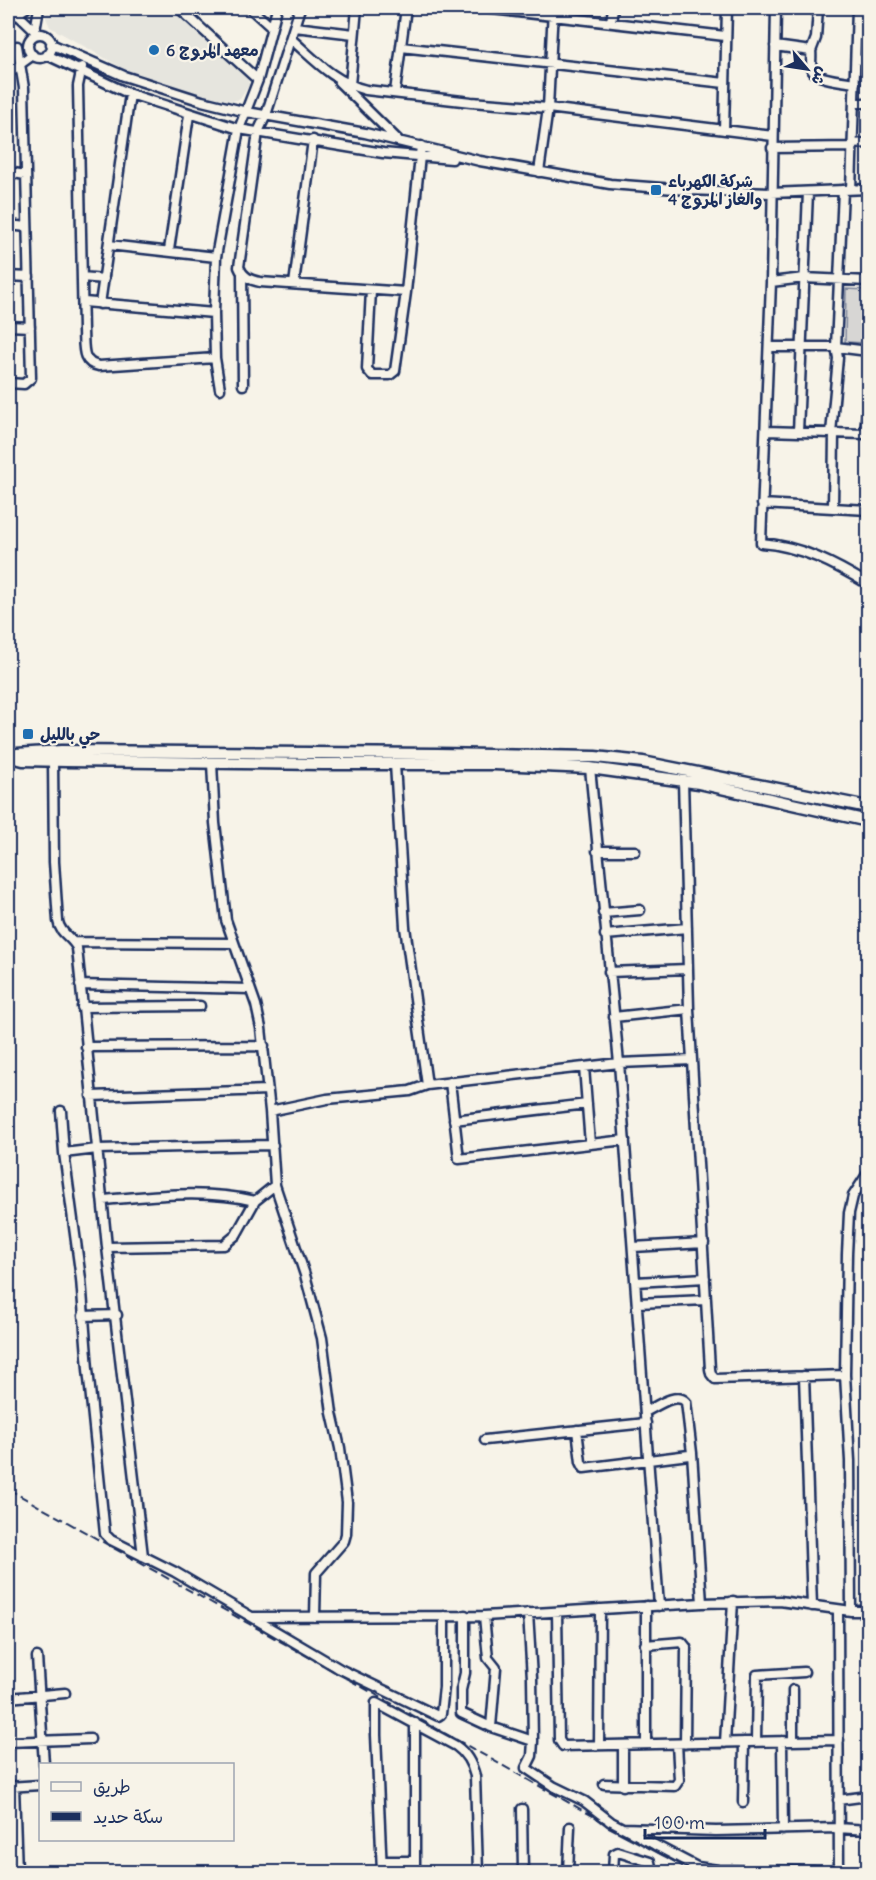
<svg xmlns="http://www.w3.org/2000/svg" width="876" height="1880" viewBox="0 0 876 1880" font-family="Delius,'Playpen Sans Arabic',sans-serif">
  <style>
    .built { fill: #e6e5de }
    .green { fill: #d7d6d4; stroke: #798299; stroke-width: 1.5 }
    .lines { fill: none; stroke-linecap: round; stroke-linejoin: round }
    .minor-casing { stroke: #1b2f5e; stroke-width: 13 }
    .major-casing { stroke: #1b2f5e; stroke-width: 15 }
    .minor { stroke: #f7f3e8; stroke-width: 8 }
    .major { stroke: #f7f3e8; stroke-width: 10 }
    .rail { stroke: #1b2f5e; stroke-width: 2; stroke-dasharray: 9 4.5; stroke-linecap: butt }
    .poi-dot { fill: #1f6fb2; stroke: #f7f3e8; stroke-width: 2 }
    .labels { text-anchor: middle; dominant-baseline: central; stroke-width: 4.5; stroke-linejoin: round; paint-order: stroke }
    .poi-label { font-size: 16px; font-weight: bold; fill: #1b2f5e; stroke: #f7f3e8; text-anchor: start }
  </style>
  <rect width="100%" height="100%" fill="#f7f3e8"/>
  <filter id="ink" filterUnits="userSpaceOnUse"><feTurbulence type="fractalNoise" baseFrequency=".0167" numOctaves="2"/><feDisplacementMap in="SourceGraphic" scale="12" xChannelSelector="R" yChannelSelector="G"/><feConvolveMatrix kernelMatrix="1 2 1 2 8 2 1 2 1" color-interpolation-filters="sRGB"/></filter>
  <g filter="url(#ink)">
    <path class="built" d="M47,8H172L248,76L249,85L240,99L233,101L189,92L124,69L50,27L46,18Z"/>
    <path class="green" d="M846,289L868,290V343L845,342Z"/>
    <g class="lines">
      <g class="minor-casing">
        <path id="minor" d="M11,8L38,34
          M179,8L258,80
          M250,8L271,27
          M300,8L266,115L258,132L239,267C243,277 250,280 260,282L406,292L421,146
          M483,8L725,36
          M776,8L771,282L761,543C801,546 835,564 868,584
          M8,20L26,8
          M611,22L613,8
          M295,27L354,34
          M35,31L39,8
          M28 46a12 12 0 1 1 24 0a12 12 0 1 1-24 0Z
          M291,39C314,59 335,83 366,90L471,102L548,108L773,136
          M51,44L124,76L202,101L247,112L365,133L480,161L610,184L688,190L771,193L868,189
          M775,46L811,51C812,57 810,65 812,70C816,79 845,81 855,83
          M401,47L725,83
          M811,51L816,38L818,8
          M47,55L130,94L239,129L383,153L452,159
          M856,60L868,59
          M82,67L78,86L83,331C84,347 81,363 99,366L215,358
          M8,73L33,55
          M339,82L398,140
          M350,85L357,8
          M395,92L406,8
          M854,103H868
          M724,130L727,8
          M853,144L868,143
          M772,148L853,147
          M8,172L25,175
          M539,172L548,108L553,8
          M851,190L857,8
          M8,225L27,227
          M109,245L216,257
          M169,250L189,115
          M242,273L243,385
          M8,276L29,277
          M82,277L104,279
          M771,282L804,278L868,281
          M294,284L313,140
          M371,290L367,369L372,375H390L395,371L406,292
          M84,302L214,313
          M100,304L130,94
          M8,326L30,327
          M769,347H836L843,190
          M8,383L24,384L31,378L24,88L17,46
          M220,389L215,358L214,313L216,257L239,129L258,80L277,8
          M766,431L865,434L868,396
          M798,432L808,192
          M831,433L838,358L836,347L868,351
          M762,504L868,510
          M833,507L834,433
          M53,761L54,862L58,921C60,934 72,937 77,948L107,1247
          M212,763L215,823L226,920L256,1005L261,1028L270,1111L275,1185L305,1275L322,1338L332,1413L340,1448L347,1502L346,1534L344,1541L316,1573L315,1617
          M395,764L405,927L427,1085
          M590,768L619,1063L659,1606
          M683,780L689,1009L710,1369L711,1374L715,1379L845,1375
          M597,851H635
          M603,913L640,910
          M605,935L687,928
          M74,942L232,943
          M609,972L688,969
          M80,985L250,989
          M82,1007L200,1006
          M614,1017L689,1009
          M86,1047L264,1046
          M584,1067L590,1144
          M450,1082L459,1159L625,1140
          M91,1096L267,1090
          M61,1111L64,1153
          M270,1111L327,1099L410,1091L427,1085L619,1063L692,1060
          M454,1120L587,1104
          M273,1145L97,1149L64,1153L81,1279L88,1369L105,1534L111,1540L175,1572L340,1669L438,1716L441,1714L444,1687V1616
          M103,1200C154,1196 205,1189 255,1201
          M633,1247L704,1243
          M636,1282L705,1278
          M638,1303L706,1300
          M83,1316L117,1315
          M804,1376L812,1606
          M577,1430L581,1462L584,1468L689,1455L692,1453L686,1402C676,1391 656,1407 645,1412
          M485,1440L646,1423
          M692,1453L702,1603
          M143,1556L107,1247L224,1245L236,1235L255,1201L275,1185
          M838,1610L839,1872
          M851,1611L850,1461L845,1375L847,1254L849,1213L853,1196L868,1173
          M557,1612L559,1740L563,1746L839,1740
          M528,1613L532,1678L533,1741L532,1756L526,1768L553,1786L584,1801L611,1822L697,1867L718,1870L839,1872
          M465,1615V1673L461,1690V1713L491,1727L533,1741
          M484,1616L488,1658L496,1668L491,1727
          M253,1617L484,1616L702,1603L780,1601L851,1611H868
          M645,1645L682,1642L686,1647L685,1744
          M37,1657L44,1764
          M8,1698L65,1693
          M782,1741L783,1830
          M793,1741V1690
          M8,1742L90,1739
          M756,1742L757,1675L804,1672
          M725,1743L733,1601
          M646,1744V1606
          M599,1745L600,1609
          M604,1784L675,1786L679,1780L677,1744
          M14,1786L17,1872
          M623,1786V1745
          M8,1787L40,1785
          M838,1800L868,1796
          M743,1802L744,1742
          M522,1809L523,1872
          M623,1828L716,1831L838,1828L868,1830
          M382,1861H415
          M382,1872L376,1735V1703L456,1746C466,1753 472,1764 475,1776L478,1872
          M415,1872V1723
          M568,1872L570,1827
          M613,1872L614,1854L618,1852L650,1862L652,1872"/>
      </g>
      <g class="major-casing">
        <path id="major" d="M17,754L61,751L438,754L595,757L643,762L868,807
          M8,756L23,760L66,761L323,764H494L590,768L699,783L868,821"/>
      </g>
      <use href="#minor" class="minor"/>
      <use href="#major" class="major"/>
      <path class="rail" d="M8,1489L693,1872"/>
    </g>
  </g>
  <g class="poi-dot">
    <circle cx="154" cy="50" r="6"/>
    <rect x="650" y="184" width="12" height="12" rx="3"/>
    <rect x="22" y="728" width="12" height="12" rx="3"/>
  </g>
  <g class="labels">
    <g class="poi-label">
      <text x="166" y="50">معهد المروج 6</text>
      <text x="668" y="181">شركة الكهرباء<tspan x="668" dy="18">والغاز المروج 4</tspan></text>
      <text x="40" y="734">حي بالليل</text>
    </g>
  </g>
  <rect width="876" height="1880" fill="none" stroke="#f7f3e8" stroke-width="30"/>
  <rect x="15" y="15" width="846" height="1850" fill="none" stroke="#1b2f5e" stroke-width="2" filter="url(#ink)"/>
  <rect x="39" y="1763" width="195" height="78" fill="#f7f3e8" stroke="#9fa5b1" stroke-width="1.5"/>
  <rect x="51" y="1782" width="30" height="9" fill="#f7f3e8" stroke="#9fa5b1" stroke-width="1.5"/>
  <text x="93" y="1793" font-size="18" fill="#1b2f5e">طريق</text>
  <rect x="51" y="1812" width="30" height="9" fill="#1b2f5e" stroke="#9fa5b1" stroke-width="1.5"/>
  <text x="93" y="1823" font-size="18" fill="#1b2f5e">سكة حديد</text>
  <g transform="translate(807 69) rotate(119)" stroke="#f7f3e8" stroke-width="4.5" paint-order="stroke">
  <path d="M0-4.5L10 22L0 15L-10 22Z" fill="#1b2f5e"/>
  <text y="-9" font-size="16" font-weight="bold" text-anchor="middle" fill="#1b2f5e">ش</text>
  </g>
  <path d="M645 1829v9h120v-9" fill="none" stroke="#1b2f5e" stroke-width="3"/>
  <text x="654" y="1829" font-size="18" fill="#1b2f5e" stroke="#f7f3e8" stroke-width="4.5" paint-order="stroke">100 m</text>
</svg>
